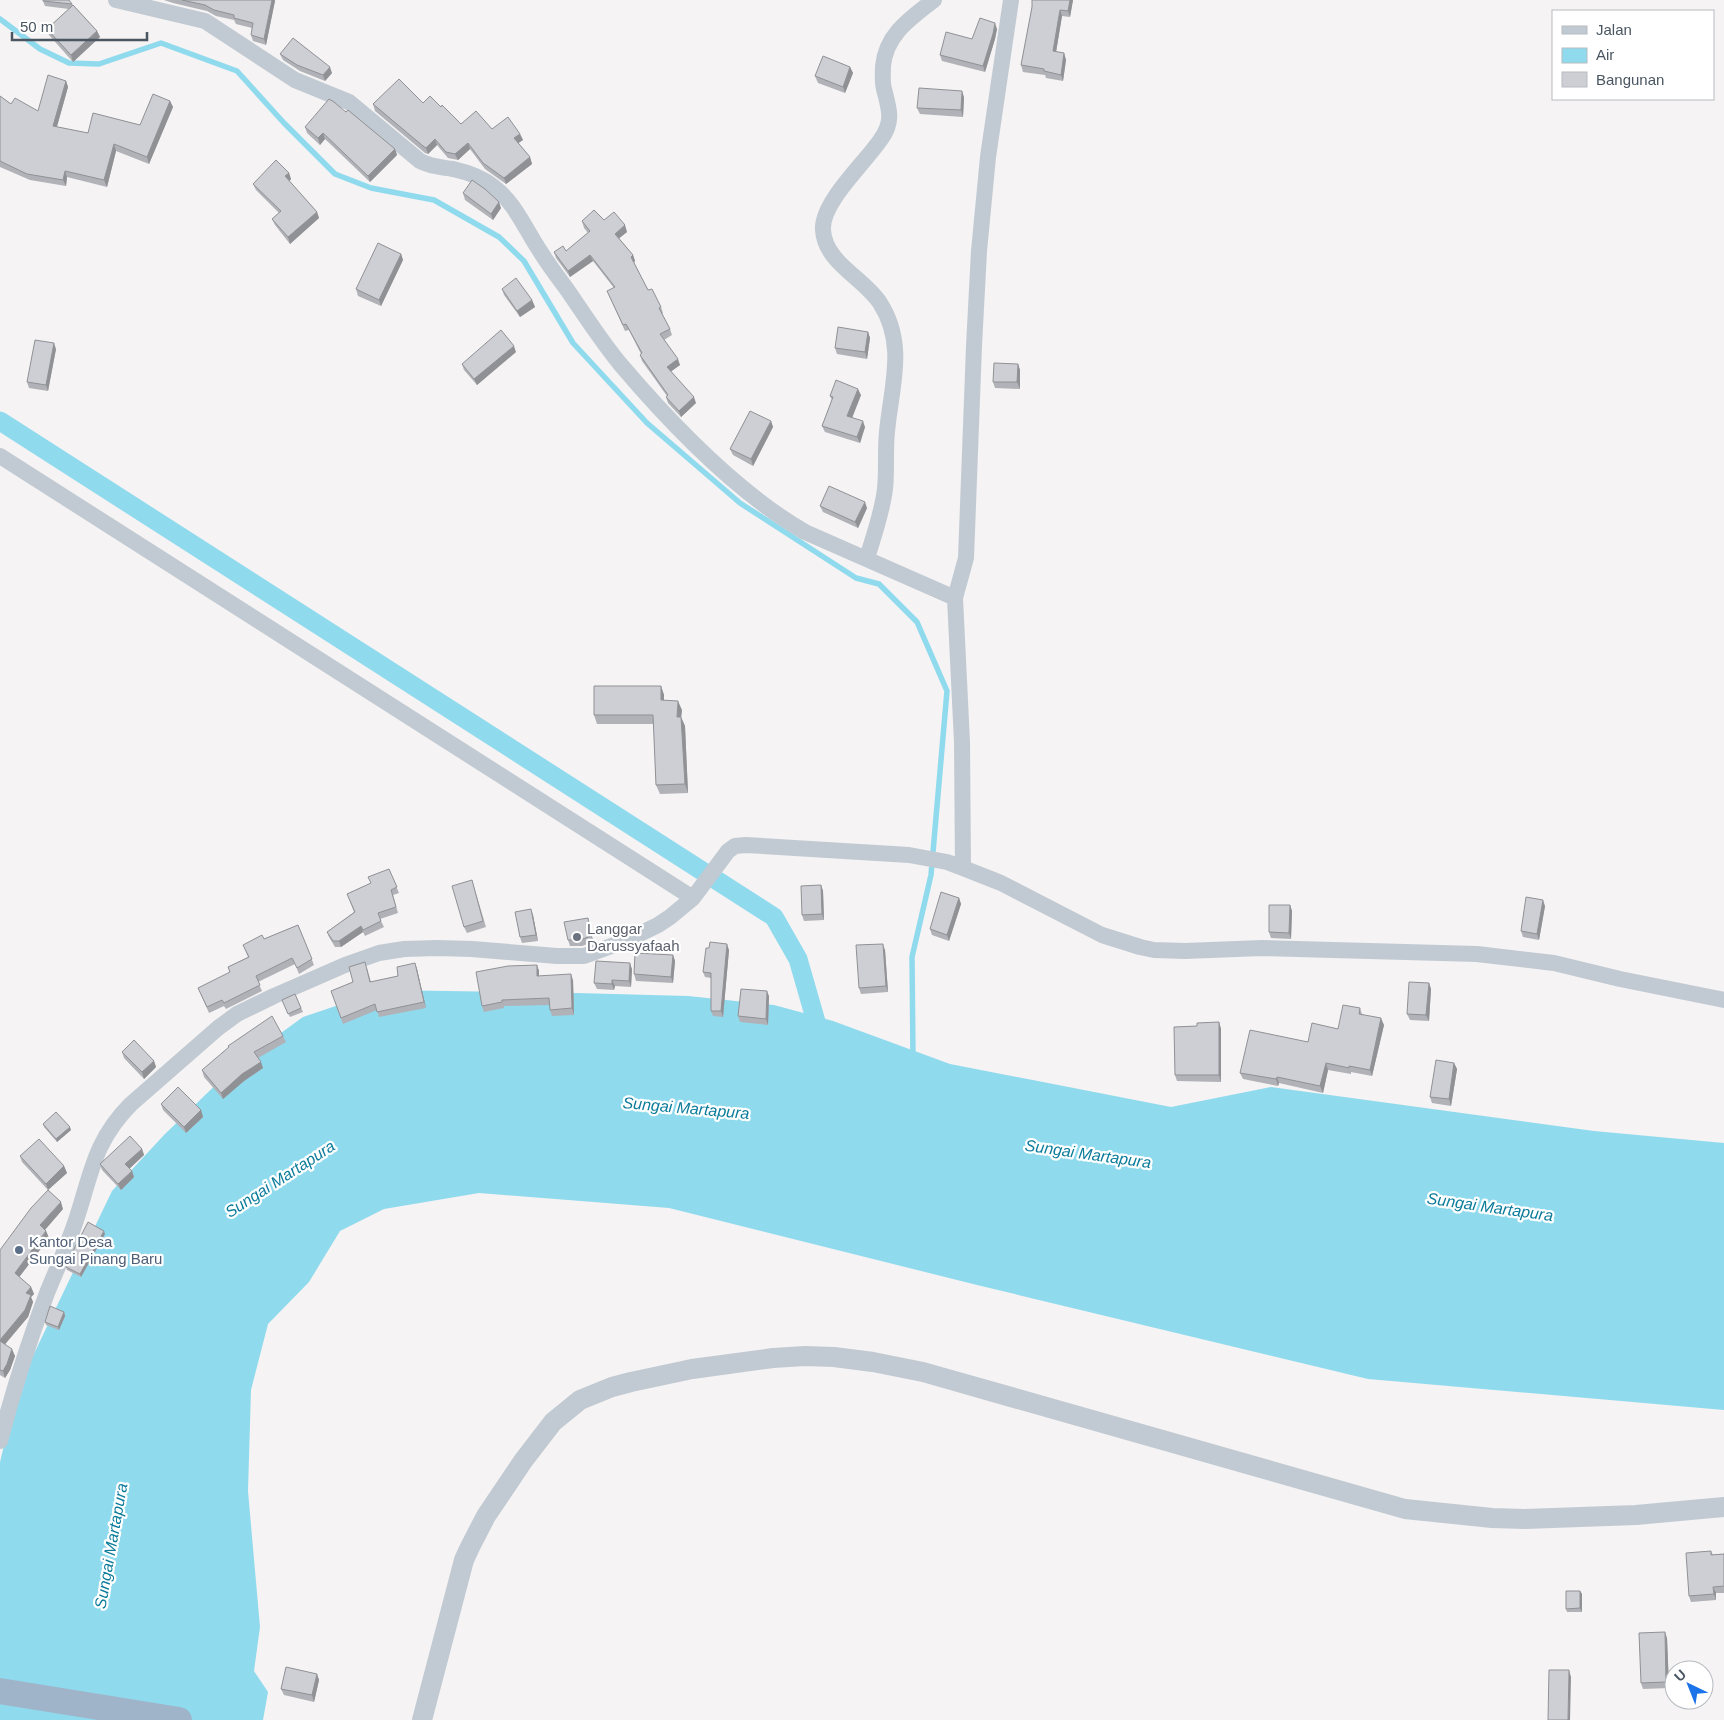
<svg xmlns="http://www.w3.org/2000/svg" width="1724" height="1720" viewBox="0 0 1724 1720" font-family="Helvetica,sans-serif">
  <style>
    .water { fill: #90daee }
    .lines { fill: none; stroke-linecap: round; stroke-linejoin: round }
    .stream { stroke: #90daee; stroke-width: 5.5 }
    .canal { stroke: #90daee; stroke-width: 19 }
    .minor { stroke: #c1cad2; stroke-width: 16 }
    .tertiary { stroke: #c1cad2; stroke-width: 20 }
    .trunk { stroke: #9fb4c9; stroke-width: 26 }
    .wall { fill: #b0b2b7 }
    .shaded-wall { fill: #909195 }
    .building { fill: #cdcfd5; stroke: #909195 }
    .worship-dot { fill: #6b7280; stroke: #fff; stroke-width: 2 }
    .service-dot { fill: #5c6f8a; stroke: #fff; stroke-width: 2 }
    .labels { text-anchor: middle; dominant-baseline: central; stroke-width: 4.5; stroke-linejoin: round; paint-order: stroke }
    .worship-label { font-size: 15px; fill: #5b616d; stroke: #fff; text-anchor: start }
    .service-label { font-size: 15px; fill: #4e5e75; stroke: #fff; text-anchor: start }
    .water-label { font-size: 16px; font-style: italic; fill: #0c7c9b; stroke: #fff }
  </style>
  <rect width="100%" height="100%" fill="#f5f3f3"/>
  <path class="water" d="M383,990L576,993L688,996L774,1005L833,1021L950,1064L1171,1107L1271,1087L1594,1131L1724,1143V1410L1368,1379L977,1285L669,1208L479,1193L384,1209L340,1231L309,1282L268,1324L251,1390L248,1491L260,1627L254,1671L268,1692L263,1720H0V1462L18,1387L112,1191L164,1135L234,1067L303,1017Z"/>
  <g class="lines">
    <path class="stream" d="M0,19L40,49L69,63L99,64L161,43L237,71L284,123L335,174L371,188L434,200L499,237L524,261L573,343L647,423L740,503L856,578L879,584L917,622L947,691L931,875L912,957L913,1057"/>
    <path class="canal" d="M0,421L774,917L798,959L821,1039"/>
    <path class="minor" d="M0,456L693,898
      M867,558C874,535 882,513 885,489C887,470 885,451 887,432C891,387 907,345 880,303C864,278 825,263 823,230C821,202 866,162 881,139C894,121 889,109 884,89C882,82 883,74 883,66C886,34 911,18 934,0
      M955,598L966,558L974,346L979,251L988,157L1011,0
      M963,868L1001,883L1102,935L1140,947L1154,950L1185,951L1262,948L1477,954L1554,963L1620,979L1724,1000
      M0,1441C13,1391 29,1341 47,1293C56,1271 66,1249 74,1226C91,1178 92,1143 131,1104L218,1028L237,1014L274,996L345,965L379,953L404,949L437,948L472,949L557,956H584L625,941L658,925L670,917L693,898L728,851L735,846L746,845L909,855L947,862L963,868L962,742L955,598L805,532C736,492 672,425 621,365C601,341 584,314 566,288C557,276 548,264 540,251C525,229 516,204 494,187C483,178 467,172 453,169C441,167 431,167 420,161L349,102L295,80L205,21L116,0"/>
    <path class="tertiary" d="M422,1720L464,1560L470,1547L486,1516L523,1461L553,1422L580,1400L612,1387L631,1382L692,1369L773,1358L805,1356L834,1357L873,1362L923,1372L1405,1509L1492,1518L1525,1519L1636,1515L1724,1507"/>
    <path class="trunk" d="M0,1691L179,1720"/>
  </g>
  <path class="wall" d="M164,0H275L266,45L253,41L251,35L252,28L236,24L234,20L216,16L207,11L173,3Z
    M1073,0L1070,17L1062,16L1056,52L1064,53L1066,60L1063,81L1046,78L1045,75L1023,72L1021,65L1032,7Z
    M43,1L72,4L97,31L100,37L73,62L49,35L47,29L69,9L45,6Z
    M997,29L995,39L985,72L942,61L940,55L972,39Z
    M280,54L332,73L325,81L300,71L283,60Z
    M850,67L853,73L845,93L818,83L815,76Z
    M66,81L68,87L57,127L88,133L140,125L170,101L173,107L149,164L116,151L107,187L67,177L66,186L30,180L0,167V96L11,104L38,111Z
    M964,97L963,117L920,114L917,108Z
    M423,103L441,107L461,124L520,134L523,140L518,143L530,157L532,164L506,184L485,169L470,149L458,160L448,158L437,145L428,154L425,153L375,111L373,104Z
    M346,112L395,149L397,155L370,182L325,139L320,145L307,133L305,127Z
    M289,173L291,179L289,181L317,212L319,218L290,244L275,225L272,219L279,213L256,190L253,184Z
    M463,193L501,208L493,220L465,200Z
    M604,220L627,232L619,238L633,255L635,261L634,263L648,290L661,307L663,313L662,314L670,329L672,335L664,340L680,365L671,371L696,403L681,417L668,403L666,397L667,396L642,361L640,355L641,354L629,330L625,331L607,291L614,288L593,261L570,277L556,258L554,252L566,251L588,233L584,228L582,221Z
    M401,254L403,260L381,306L358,296L356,289Z
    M502,289L532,300L535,307L520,317L504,295Z
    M868,332L870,338L867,359L837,354L835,348Z
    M56,349L48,391L29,388L27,382Z
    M516,352L477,385L464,370L462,364Z
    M1018,364L1020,370V389L995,388L993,382Z
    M861,395L852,418L865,427L860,443L825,432L822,426L832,400L830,396Z
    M771,421L773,427L753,466L733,455L730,449Z
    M820,506L867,508L858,528L823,512Z
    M661,686L664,695V700L682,710L681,717L685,726L688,793L660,794L656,785L654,724H597L594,715Z
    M389,869L399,893L393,895L398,913L380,919L384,927L365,936L363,932L341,947H335L329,937L327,932L354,912L347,894L371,883Z
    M472,880L486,927L467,933L464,927Z
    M821,885L823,891L824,920L804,921L802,915Z
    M959,898L961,904L949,941L932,935L930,929Z
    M1290,905L1292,911L1291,939L1271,938L1269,932Z
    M1545,906L1539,940L1523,937L1521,931Z
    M533,915L538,941L522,943L520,937Z
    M590,924L593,942L582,946H570L568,940Z
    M298,925L314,965L299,974L295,964L258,982L262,991L226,1009L224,1006L209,1013L198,988L230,973L228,967L248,957L243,945L264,939Z
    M729,950L723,1017L713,1016L711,1011V978L705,977L703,972Z
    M885,950L888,992L861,994L859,988Z
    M673,955L675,961L673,983L636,981L634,974Z
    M415,963L417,969L426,1008L379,1017L377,1010L343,1024L331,991L353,982L367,968L371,982L398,976Z
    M537,965L539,971V976L573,980L574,1015L552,1016L550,1010V1005L504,1006V1008L484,1012L482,1006Z
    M632,969L631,987L615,986L614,990L597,989L594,983Z
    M1429,983L1431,989L1429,1021L1410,1020L1407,1014Z
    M295,994L303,1012L290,1017L282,1000Z
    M769,996L768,1025L740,1022L738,1016Z
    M1360,1008L1362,1014L1384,1025L1372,1076L1351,1072V1074L1328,1070L1323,1093L1279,1083L1278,1086L1243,1079L1240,1073L1308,1042L1338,1029Z
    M1219,1022L1221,1029V1082L1177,1081L1175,1075L1197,1026Z
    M283,1036L286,1042L258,1058L263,1068L244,1081L223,1099L204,1077L202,1070Z
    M122,1052L154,1061L156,1067L144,1079L124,1058Z
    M1454,1063L1457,1069L1451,1106L1432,1103L1430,1097Z
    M161,1104L201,1110L203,1117L186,1133L163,1110Z
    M43,1124L71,1130L57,1142L44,1127Z
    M142,1149L144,1155L129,1169L132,1171L134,1177L121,1190L102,1170L100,1164Z
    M20,1156L64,1166L67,1173L48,1190L22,1162Z
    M63,1209L45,1230L46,1231L49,1238L19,1277L31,1287L34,1294L31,1297L33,1302L28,1317L4,1344L15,1356L10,1370L5,1378L0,1375V1250Z
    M105,1234L81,1277L67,1270L66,1267Z
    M64,1312L65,1316L59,1330L46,1325L45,1322Z
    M1711,1551L1713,1555L1724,1554V1593H1716V1600L1691,1602L1689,1596Z
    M1580,1591L1582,1594V1612H1567L1566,1609Z
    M1667,1638L1669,1688L1643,1689L1641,1683Z
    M317,1674L319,1680L314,1702L284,1695L281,1689Z"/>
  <path class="shaded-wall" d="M272,0H275V1L266,45L264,39Z
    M1070,0H1073L1070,17L1068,11Z
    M1060,10L1062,16L1055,58L1053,51Z
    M995,23L997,29L995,39L985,72L983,66Z
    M97,31L100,37L73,62L71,55Z
    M1064,53L1066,60L1063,81L1061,75Z
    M330,67L332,73L325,81L323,75Z
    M850,67L853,73L845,93L843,87Z
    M66,81L68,87L55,133L53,126Z
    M962,91L964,97L963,117L961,110Z
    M170,101L173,107L149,164L147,157Z
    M323,133L325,139L320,145L318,138Z
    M520,134L523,140L517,144L514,138Z
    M435,139L437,145L428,154L426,148Z
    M468,143L470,149L458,160L455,154Z
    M114,144L116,151L107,187L104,180Z
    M395,149L397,155L370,182L368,176Z
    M530,157L532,164L506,184L504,178Z
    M65,171L67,177L66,186L63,180Z
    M289,173L291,179L288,183L285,176Z
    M499,202L501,208L493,220L491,214Z
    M317,212L319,218L290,244L288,237Z
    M625,225L627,232L617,240L615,234Z
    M401,254L403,260L381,306L379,300Z
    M590,255L593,261L570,277L568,271Z
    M633,255L635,261L633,263L631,257Z
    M532,300L535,307L520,317L517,311Z
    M868,332L870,338L867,359L865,352Z
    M54,343L56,349L48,391L46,385Z
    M514,346L516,352L477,385L474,379Z
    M678,359L680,365L669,373L667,367Z
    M1018,364L1020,370V389L1017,382Z
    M858,389L861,395L850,423L847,416Z
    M694,397L696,403L681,417L679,411Z
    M771,421L773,427L753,466L751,459Z
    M863,421L865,427L860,443L857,437Z
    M865,502L867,508L858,528L855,522Z
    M661,686L664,695V709L661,700Z
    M678,701L682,710L680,726L677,717Z
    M681,717L685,726L688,793L685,784Z
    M821,885L823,891L824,920L822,914Z
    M959,898L961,904L949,941L947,935Z
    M1543,900L1545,906L1539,940L1537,934Z
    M1290,905L1292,911L1291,939L1289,933Z
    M531,909L533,915L538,941L536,935Z
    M588,918L590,924L593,942L591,936Z
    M361,926L363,932L341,947L339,941Z
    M727,944L729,950L723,1017L721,1011Z
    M883,944L885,950L888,992L886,986Z
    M673,955L675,961L673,983L671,977Z
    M415,963L417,969L426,1008L424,1002Z
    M630,963L632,969L631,987L629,981Z
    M537,965L539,971V982L537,976Z
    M571,974L573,980L574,1015L572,1008Z
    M612,980L615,986L614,990L612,984Z
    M1429,983L1431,989L1429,1021L1426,1015Z
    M767,991L769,996L768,1025L766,1019Z
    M1381,1018L1384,1025L1372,1076L1370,1070Z
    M1219,1022L1221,1029V1082L1219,1075Z
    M154,1061L156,1067L144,1079L142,1072Z
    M261,1062L263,1068L244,1081L223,1099L221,1093L242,1074Z
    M1326,1063L1328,1070L1323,1093L1320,1086Z
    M1454,1063L1457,1069L1451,1106L1449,1099Z
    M1277,1077L1279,1083L1278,1086L1276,1079Z
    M201,1110L203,1117L186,1133L184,1127Z
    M70,1127L71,1130L57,1142L56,1139Z
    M142,1149L144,1155L127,1171L125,1164Z
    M64,1166L67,1173L48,1190L46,1184Z
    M132,1171L134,1177L121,1190L118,1184Z
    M61,1202L63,1209L43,1232L40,1225Z
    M46,1231L49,1238L17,1280L15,1273Z
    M104,1231L105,1234L81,1277L80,1274Z
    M31,1287L34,1294L31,1297L33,1302L28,1317L2,1348L0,1340L26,1293Z
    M64,1312L65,1316L59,1330L58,1327Z
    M12,1349L15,1356L10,1370L5,1378L3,1371Z
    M1713,1587L1716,1593V1600L1714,1594Z
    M1580,1591L1582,1594V1612L1580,1608Z
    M1665,1632L1667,1638L1669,1688L1666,1682Z
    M1569,1670L1571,1677L1570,1720H1568Z
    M317,1674L319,1680L314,1702L312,1695Z"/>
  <path class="building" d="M43,0H69L72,4L43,1Z
    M182,0H272L264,39L251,35L253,23L234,18V15L214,10L205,5Z
    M1032,0H1070L1068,11L1060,10L1053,51L1064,53L1061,75L1044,71V69L1021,65L1032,7Z
    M73,5L97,31L71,55L47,29Z
    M980,18L995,23L993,34L983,66L940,55L946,32L972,39Z
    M293,38L330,67L323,75L297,65L280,54Z
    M823,56L850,67L843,87L815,76Z
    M48,75L66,81L53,126L88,133L93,113L140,125L153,94L170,101L147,157L114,144L104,180L65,171L63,180L27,174L0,161V96L11,104L15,98L38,111Z
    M399,79L423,103L430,96L441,107L442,105L461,124L476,111L492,129L508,117L520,134L514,138L530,157L504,178L483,163L468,143L455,154L446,152L435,139L426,148L423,146L373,104Z
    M919,88L962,91L961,110L917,108Z
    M329,99L334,102L346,112L348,110L395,149L368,176L323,133L318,138L305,127Z
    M276,160L289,173L285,176L317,212L288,237L272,219L281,211L253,184Z
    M472,180L485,189L499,202L491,214L463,193Z
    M594,210L604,220L614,212L625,225L615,234L633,255L631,257L648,290L652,289L661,307L659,308L670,329L660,334L678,359L667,367L694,397L679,411L666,397L668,395L640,355L642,353L626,324L623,325L607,291L615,287L590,255L568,271L554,252L563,246L566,251L590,231L582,221Z
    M378,243L401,254L379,300L356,289Z
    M516,278L532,300L517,311L502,289Z
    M838,327L868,332L865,352L835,348Z
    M501,330L514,346L474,379L462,364Z
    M35,340L54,343L46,385L27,382Z
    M994,363L1018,364L1017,382H993Z
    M836,380L858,389L847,416L863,421L857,437L822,426L833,397L830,396Z
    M750,411L771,421L751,459L730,449Z
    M829,486L865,502L855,522L820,506Z
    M594,686H661V700L678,701L677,717H681L685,784L656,785L653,715H594Z
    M389,869L397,887L391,890L396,907L378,913L381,921L363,930L361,926L339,941H333L327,932L355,912L347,894L371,883L368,877Z
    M472,880L483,921L464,927L452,886Z
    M821,885L822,914L802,915L801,886Z
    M941,892L959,898L947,935L930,929Z
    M1526,897L1543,900L1537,934L1521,931Z
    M1269,905H1290L1289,933L1269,932Z
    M531,909L536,935L520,937L515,912Z
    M588,918L591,936L580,940H568L564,922Z
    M298,925L312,959L297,968L292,958L256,976L260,985L224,1003L222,1000L207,1007L198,988L230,972L228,967L249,957L243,945L262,935L264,939Z
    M710,942L727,944L721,1011H711V973L703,972L706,948H709Z
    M883,944L886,986L859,988L856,945Z
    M635,953L673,955L671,977L634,974Z
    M596,961L630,963L629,981L612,980V984L594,983Z
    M365,962L370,982L398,976L397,967L415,963L424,1002L377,1012L375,1004L341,1018L331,991L353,982L349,967Z
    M537,965V976L571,974L572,1008L550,1010L549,998L502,1000V1002L482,1006L476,972L508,966Z
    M1409,982L1429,983L1426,1015L1407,1014Z
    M741,989L767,991L766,1019L738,1016Z
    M295,994L301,1008L288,1014L282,1000Z
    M1343,1005L1360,1008L1359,1014L1381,1018L1370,1070L1349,1066V1068L1326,1063L1320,1086L1277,1077L1276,1079L1240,1073L1250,1030L1308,1042L1312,1023L1338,1029Z
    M272,1016L283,1036L254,1052L261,1062L242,1074L221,1093L202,1070L229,1047L228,1046Z
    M1219,1022V1075H1175L1174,1027L1197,1026V1023Z
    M134,1040L154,1061L142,1072L122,1052Z
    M1436,1060L1454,1063L1449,1099L1430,1097Z
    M178,1087L201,1110L184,1127L161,1104Z
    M56,1112L70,1127L56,1139L43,1124Z
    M130,1136L142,1149L125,1164L132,1171L118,1184L100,1164Z
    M39,1139L64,1166L46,1184L20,1156Z
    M48,1190L61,1202L40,1225L46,1231L15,1273L31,1287L26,1293L31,1295L25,1310L0,1340V1250L31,1208Z
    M88,1222L104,1231L80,1274L66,1267L75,1247Z
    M50,1306L64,1312L58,1327L45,1322Z
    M0,1341L12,1349L7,1364L3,1371L0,1370Z
    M1711,1551V1555L1724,1554V1586L1713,1587L1714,1594L1689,1596L1686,1553Z
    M1566,1591H1580V1608L1566,1609Z
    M1665,1632L1666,1682L1641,1683L1639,1633Z
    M286,1667L317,1674L312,1695L281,1689Z
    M1549,1670H1569L1568,1720H1548Z"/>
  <circle class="worship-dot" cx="577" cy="937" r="5"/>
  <circle class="service-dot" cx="19" cy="1250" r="5"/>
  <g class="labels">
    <g class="worship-label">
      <text x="587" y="928">Langgar<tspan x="587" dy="17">Darussyafaah</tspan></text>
    </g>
    <g class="service-label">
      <text x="29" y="1241">Kantor Desa<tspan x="29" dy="17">Sungai Pinang Baru</tspan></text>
    </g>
    <g class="water-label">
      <text transform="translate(686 1108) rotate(5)">Sungai Martapura</text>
      <text transform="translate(1088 1154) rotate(8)">Sungai Martapura</text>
      <text transform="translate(280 1179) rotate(-33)">Sungai Martapura</text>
      <text transform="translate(1490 1207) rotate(8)">Sungai Martapura</text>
      <text transform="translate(111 1546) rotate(-80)">Sungai Martapura</text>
    </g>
  </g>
  <rect x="1552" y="10" width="162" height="90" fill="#ffffff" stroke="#b7bbc0"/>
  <rect x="1562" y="26" width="25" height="8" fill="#c1cad2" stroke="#b7bbc0"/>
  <text x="1596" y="35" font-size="15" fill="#4a5661">Jalan</text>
  <rect x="1562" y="48" width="25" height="15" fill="#90daee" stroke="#b7bbc0"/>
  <text x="1596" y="60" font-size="15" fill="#4a5661">Air</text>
  <rect x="1562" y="72" width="25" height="15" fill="#cdcfd5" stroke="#b7bbc0"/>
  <text x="1596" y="85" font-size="15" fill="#4a5661">Bangunan</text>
  <g transform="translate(1689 1685) rotate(317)"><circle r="24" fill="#ffffff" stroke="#b7bbc0"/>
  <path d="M0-4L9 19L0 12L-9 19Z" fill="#1a73e8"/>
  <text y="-8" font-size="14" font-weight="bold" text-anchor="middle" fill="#4a5661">U</text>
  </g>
  <path d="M12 32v8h135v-8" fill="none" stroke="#4a5661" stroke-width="2.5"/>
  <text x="20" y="32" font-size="15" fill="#4a5661" stroke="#ffffff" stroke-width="4" paint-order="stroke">50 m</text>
</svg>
